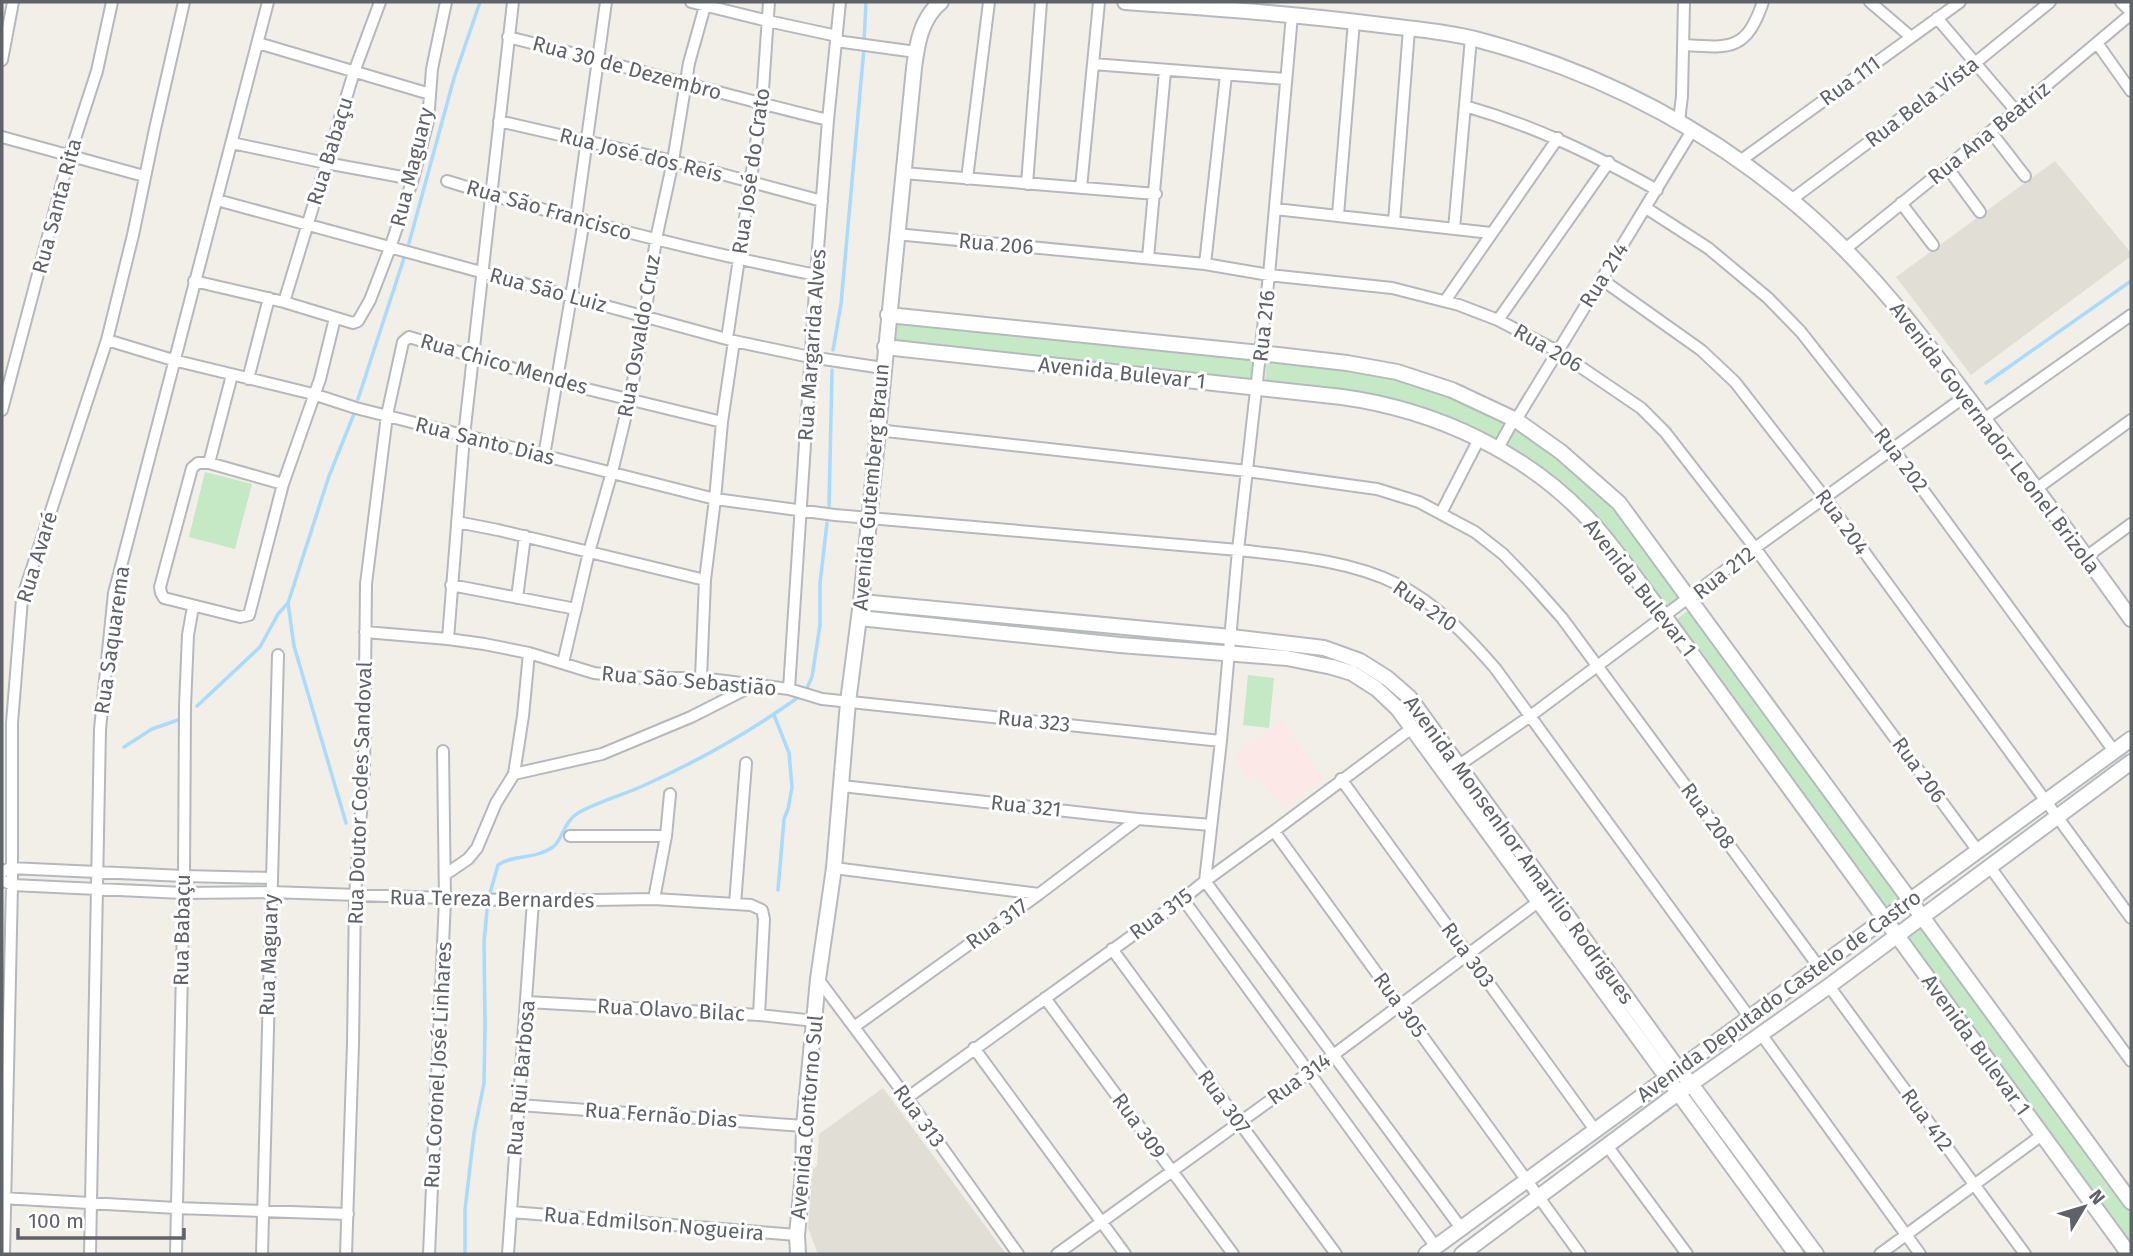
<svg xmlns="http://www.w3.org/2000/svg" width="2133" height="1256" viewBox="0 0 2133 1256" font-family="'Fira Sans',sans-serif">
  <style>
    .education { fill: #e1ded6 }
    .medical { fill: #fce8e6 }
    .green { fill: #c5e8c5 }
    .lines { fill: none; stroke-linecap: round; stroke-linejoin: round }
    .stream { stroke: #aadaff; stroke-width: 3.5 }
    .street-casing { stroke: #b5b8bc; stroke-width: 14 }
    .secondary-casing { stroke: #b6babf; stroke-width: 18 }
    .street { stroke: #fff; stroke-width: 10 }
    .secondary { stroke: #fff; stroke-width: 14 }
    .labels { text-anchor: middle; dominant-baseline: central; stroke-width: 6; stroke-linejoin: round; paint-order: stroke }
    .street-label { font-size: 21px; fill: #5f6368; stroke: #fff }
  </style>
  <rect width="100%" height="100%" fill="#f1efe8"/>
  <path class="education" d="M2055,161L2131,253V256L1971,375L1896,277Z
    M883,1088L940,1165L1006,1254H818L808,1228L813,1169L817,1166L819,1134Z"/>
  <path class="medical" d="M1281,721L1323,779L1283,809L1257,774L1249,779L1233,756Z"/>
  <path class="green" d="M896,321L1254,359L1251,382L893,344Z
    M1267,359C1311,364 1357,367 1400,379C1437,388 1471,405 1505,421L1495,441L1479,432L1265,383Z
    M1517,428L1535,439L1616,507L1683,595L1664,608L1628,560L1505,447Z
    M205,472L252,484L235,549L189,537Z
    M1692,608L1903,899L1885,911L1674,621Z
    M1248,675L1274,678L1269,728L1243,725Z
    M1924,926L2131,1208V1247L1907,939Z"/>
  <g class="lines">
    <path class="stream" d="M864,42L866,2
      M409,243L454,78L480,2
      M833,350L841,304L864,48
      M1986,383L2131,281
      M358,399L404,258
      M829,506L832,370
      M288,603L294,646L346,823
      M806,690L812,677L820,625V583L827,523
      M197,706L260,647L278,614L288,603L329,476L354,414
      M774,715L789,753L792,787L788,809L784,819L778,890
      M124,747L152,729L181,719
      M465,1254V1210L474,1133L484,1083L485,1026L484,941L488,900L498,865C514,854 534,860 553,847C563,839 564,821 578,813C599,801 624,795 647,784C700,760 753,730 800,696"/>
    <g class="street-casing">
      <path id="street" d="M691,2L768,21L837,36
        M1870,2L1911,37
        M2121,2L2131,12
        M1292,15L1269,275L1238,550L1221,741L1205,881L1461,1228
        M1937,18L2016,111
        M508,37C615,63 720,94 828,120
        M836,41L916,52
        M258,43L430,94
        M2097,43L2131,91
        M1683,45C1731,48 1746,51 1763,2
        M2,60L13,2
        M1093,64L1285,79
        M1465,106C1535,126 1593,154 1657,190
        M499,121L673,161L822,201
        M1679,121L1682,96L1684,2
        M1991,132L2025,176
        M2,137L144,176
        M232,143L326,163L413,179
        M1740,161L1960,2
        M1947,167L1980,212
        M903,173L1156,194
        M967,179L989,2
        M447,181C568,219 692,250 816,275
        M1027,184L1041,2
        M1081,188L1099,2
        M217,200L734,341L810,357L883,368
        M1791,200L1975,63L2050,2
        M1901,203L1933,245
        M1646,208L1708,248L1768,298L1801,332L1893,449L2114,751
        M1275,209L1491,233
        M1338,215L1354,21
        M576,218L606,2
        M1394,222L1409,29
        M1454,229L1471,38
        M896,234L1205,264L1269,275L1392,288L1459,305L1498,320L1557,351L1641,408L1665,432L1755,548L1978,851
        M1844,250L2016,111L2131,14
        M1148,258L1165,71
        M1205,264L1226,75
        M1601,279L1701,350L1735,382L1825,498L2131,918
        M194,281L284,302L353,323L358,321L370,300L390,248L413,179L428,121L432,69L446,2
        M1445,301L1558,138
        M284,302L354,72L380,2
        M1498,320L1609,162
        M727,339L762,104L769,2
        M107,340L173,360L313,394L356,408L715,499L835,515L1238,550C1291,556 1349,560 1397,584C1436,603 1467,636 1495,668L1750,1018
        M248,379L269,298
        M2,410L69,157L97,71L112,2
        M1984,419L2131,315
        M1516,420L1693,129
        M877,430L1247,471L1377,489L1419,502L1475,532L1503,554L1531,583L1562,618L1819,967
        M1498,448L1514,419
        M544,456L584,220
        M209,463L232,375
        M283,484L209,463H198L192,468L160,587L161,593L164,598L240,617L249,615L283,484L320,379L335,318
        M2036,489L2131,420
        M1441,513L1479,439
        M457,522L498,530L705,580
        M2086,557L2131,524
        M451,585L576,609
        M517,598L525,536
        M365,632L448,639L484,644L529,653L594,673L643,678H701L789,689L822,699L1221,741
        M448,639L464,436L513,2
        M563,663L589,552L612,472L630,398L645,316L656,239L673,161L689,63L705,6
        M701,678L705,580L715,499L722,422L734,341
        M789,689L816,275L828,120L840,2
        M514,774L523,716L529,653
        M1446,774L1529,717L1755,548L1967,395
        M1341,779L1595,1130
        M842,786L1138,819L1211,825
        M1274,831L1580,1254
        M570,836H666
        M1990,867L2131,1061
        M834,868L1039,894
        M2,872L10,868L184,876L272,878
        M446,874L468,859L477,848L496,803L514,774L602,754L691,717L754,685
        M2,880L12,885L183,893L271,892L533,901L654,899L751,905L762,910L764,919L759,1015
        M654,899L666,836L670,794
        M1183,899L1436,1247
        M735,904L746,763
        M1112,949L1336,1254
        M818,979L907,1098L1018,1254
        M1829,986L2025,1254
        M1045,998L1233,1254
        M527,1002L759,1015L815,1021
        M854,1027L1039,894L1138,819
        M1761,1034L1920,1254
        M974,1048L1125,1254
        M907,1098L1183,899L1205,881L1274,831L1412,728
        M519,1105L804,1126
        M1608,1147L1687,1254
        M2,1198L176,1208L348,1214
        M511,1212L797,1235
        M4,1254L12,885V723L22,599L107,340L133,235L155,129L184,2
        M90,1254L100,729L114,593L268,2
        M176,1254L184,876L185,706L188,635L193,607
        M262,1254L278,655
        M346,1254L353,1044L355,896L364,771L366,584L387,415L403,342L409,337L558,382L722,422
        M429,1254L445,900L443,751
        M508,1254L533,901
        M1057,1254L1332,1056L1538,902
        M1880,1254L2042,1135"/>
    </g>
    <g class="secondary-casing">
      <path id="secondary" d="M1125,2C1210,8 1296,14 1381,25C1412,29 1445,31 1475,39C1594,70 1697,122 1791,200C1866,261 1929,345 1986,422C2035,487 2084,553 2131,619
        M888,315L1260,353L1347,363L1397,372L1452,390L1516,420L1561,452L1619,503L2131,1202
        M885,347L1342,397C1436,410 1529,453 1593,524C1619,553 1641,586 1665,617L2129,1254
        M861,602L1231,637L1324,648L1360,661L1387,678L1409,697L1679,1070L1691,1084L1816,1254
        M859,618L1120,645L1287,658L1332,667L1352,673L1377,689L1398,709L1412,728L1796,1254
        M798,1254L797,1235L803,1174L804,1126L818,979L834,868L848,702L861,602L914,68C917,44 921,18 941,2
        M1426,1254L2131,739
        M1462,1254L1667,1101L1829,986L2131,762"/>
    </g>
    <use href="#street" class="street"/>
    <use href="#secondary" class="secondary"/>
  </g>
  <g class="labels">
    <g class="street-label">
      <text transform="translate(627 68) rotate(15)">Rua 30 de Dezembro</text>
      <text transform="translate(1850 81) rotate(-36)">Rua 111</text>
      <text transform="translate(1922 102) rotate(-37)">Rua Bela Vista</text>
      <text transform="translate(1989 133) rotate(-39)">Rua Ana Beatriz</text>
      <text transform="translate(330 151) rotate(-73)">Rua Babaçu</text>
      <text transform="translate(641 155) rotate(14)">Rua José dos Reís</text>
      <text transform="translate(412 167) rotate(-76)">Rua Maguary</text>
      <text transform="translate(751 171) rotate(-82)">Rua José do Crato</text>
      <text transform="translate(57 206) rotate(-75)">Rua Santa Rita</text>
      <text transform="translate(549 210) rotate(16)">Rua São Francisco</text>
      <text transform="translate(996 244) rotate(5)">Rua 206</text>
      <text transform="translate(1604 275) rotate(-58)">Rua 214</text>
      <text transform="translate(548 290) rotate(15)">Rua São Luiz</text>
      <text transform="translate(1264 326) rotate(-84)">Rua 216</text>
      <text transform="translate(639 336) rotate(-80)">Rua Osvaldo Cruz</text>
      <text transform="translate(812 345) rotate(-86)">Rua Margarida Alves</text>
      <text transform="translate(1548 348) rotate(30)">Rua 206</text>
      <text transform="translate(504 364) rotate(16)">Rua Chico Mendes</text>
      <text transform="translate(1122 373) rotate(6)">Avenida Bulevar 1</text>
      <text transform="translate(1995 438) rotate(53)">Avenida Governador Leonel Brizola</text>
      <text transform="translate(485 441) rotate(14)">Rua Santo Dias</text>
      <text transform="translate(1901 460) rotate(53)">Rua 202</text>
      <text transform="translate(871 487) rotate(-85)">Avenida Gutemberg Braun</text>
      <text transform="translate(1842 522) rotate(54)">Rua 204</text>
      <text transform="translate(37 557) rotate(-73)">Rua Avaré</text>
      <text transform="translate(1724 573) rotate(-38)">Rua 212</text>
      <text transform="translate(1640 588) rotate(52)">Avenida Bulevar 1</text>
      <text transform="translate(1425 606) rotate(35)">Rua 210</text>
      <text transform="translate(112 640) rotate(-82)">Rua Saquarema</text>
      <text transform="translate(689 681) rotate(5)">Rua São Sebastião</text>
      <text transform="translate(1034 721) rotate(6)">Rua 323</text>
      <text transform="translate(1919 770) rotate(54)">Rua 206</text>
      <text transform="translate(360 793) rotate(-88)">Rua Doutor Codes Sandoval</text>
      <text transform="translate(1026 806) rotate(6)">Rua 321</text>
      <text transform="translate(1708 816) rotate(54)">Rua 208</text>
      <text transform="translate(1519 850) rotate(54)">Avenida Monsenhor Amarilio Rodrigues</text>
      <text transform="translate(492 899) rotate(1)">Rua Tereza Bernardes</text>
      <text transform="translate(1161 914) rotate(-36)">Rua 315</text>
      <text transform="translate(997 924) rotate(-36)">Rua 317</text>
      <text transform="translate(182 930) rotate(-89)">Rua Babaçu</text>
      <text transform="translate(269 955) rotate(-88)">Rua Maguary</text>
      <text transform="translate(1468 955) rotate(54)">Rua 303</text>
      <text transform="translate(1779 996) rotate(-36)">Avenida Deputado Castelo de Castro</text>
      <text transform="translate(1400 1005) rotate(54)">Rua 305</text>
      <text transform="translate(671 1010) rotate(3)">Rua Olavo Bilac</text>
      <text transform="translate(1976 1045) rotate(54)">Avenida Bulevar 1</text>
      <text transform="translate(438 1065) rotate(-87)">Rua Coronel José Linhares</text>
      <text transform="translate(521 1078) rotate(-85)">Rua Rui Barbosa</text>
      <text transform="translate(1299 1079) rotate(-36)">Rua 314</text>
      <text transform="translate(1224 1102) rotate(54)">Rua 307</text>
      <text transform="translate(661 1115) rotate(4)">Rua Fernão Dias</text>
      <text transform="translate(919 1116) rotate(54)">Rua 313</text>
      <text transform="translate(807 1117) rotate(-85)">Avenida Contorno Sul</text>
      <text transform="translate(1927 1120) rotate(54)">Rua 412</text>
      <text transform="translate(1139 1126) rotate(54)">Rua 309</text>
      <text transform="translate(654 1224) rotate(5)">Rua Edmilson Nogueira</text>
    </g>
  </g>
  <rect width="2133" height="1256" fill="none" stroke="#5f6368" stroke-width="7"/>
  <g transform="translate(2084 1207) rotate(52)" stroke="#ffffff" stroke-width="5" paint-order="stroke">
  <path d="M0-5L12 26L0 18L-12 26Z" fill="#5f6368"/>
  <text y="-10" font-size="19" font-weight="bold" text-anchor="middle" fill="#5f6368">N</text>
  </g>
  <path d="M18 1228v10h166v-10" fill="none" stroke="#5f6368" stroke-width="3.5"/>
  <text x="28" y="1228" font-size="21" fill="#5f6368" stroke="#ffffff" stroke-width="5" paint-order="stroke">100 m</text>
</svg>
